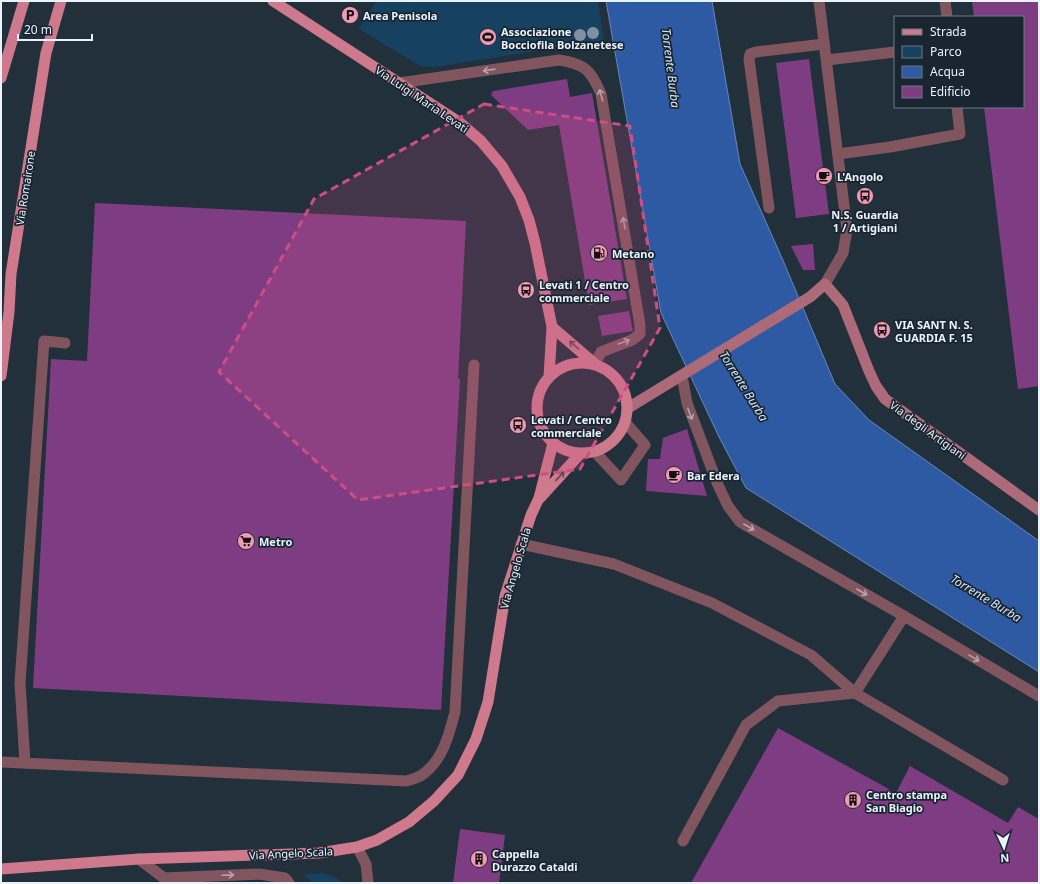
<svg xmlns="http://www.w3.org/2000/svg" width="1040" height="884" viewBox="0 0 1040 884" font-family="'Noto Sans',sans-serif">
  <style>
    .green { fill: #164161 }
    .water { fill: #2e5aa4; stroke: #6688be }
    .building { fill: #7e3d82 }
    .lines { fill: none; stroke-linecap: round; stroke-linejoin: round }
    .service { stroke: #80555e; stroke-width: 11 }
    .minor { stroke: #80555e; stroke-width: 11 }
    .secondary { stroke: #ad6a79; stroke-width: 11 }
    .primary { stroke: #cf798d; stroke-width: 11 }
    .tree { fill: #8090a0 }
    .oneway { stroke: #b5a4ac }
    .oneway2 { stroke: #624756 }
    .marked { fill: #cc4e83; fill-opacity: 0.2; stroke: #cc4e83; stroke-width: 3; stroke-dasharray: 8 5; stroke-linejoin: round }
    .labels { text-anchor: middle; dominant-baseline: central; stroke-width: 3.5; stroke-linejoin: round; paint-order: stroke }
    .poi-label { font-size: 11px; font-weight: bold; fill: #eaf2fa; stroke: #192631; text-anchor: start }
    .street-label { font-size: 11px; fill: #eaf2fa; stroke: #192631 }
    .water-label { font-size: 12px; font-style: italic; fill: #d6e3f8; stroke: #192631 }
  </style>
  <rect width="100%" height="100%" fill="#22303c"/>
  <path class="green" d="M376,1H598L604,40L436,67L420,66L359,29Z
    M321,873L332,876L345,883H314L303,875Z"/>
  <path class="water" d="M606,1H712L740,164L782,258L835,384L869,420L1039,541V672L746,488L719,437L661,313Z"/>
  <path class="building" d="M972,1H1039V386L1018,389L984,107H1023V17H974Z
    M809,59L829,214L796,218L776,63Z
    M567,79L570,97L592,93L627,299L589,305L559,125L528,130L491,95L493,91Z
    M95,203L466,221L458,379H460L441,710L33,688L51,359L87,361Z
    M813,244L815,270H803L791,246Z
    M629,311L633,331L602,336L598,316Z
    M687,429L707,496L646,491L648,459H660L663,438Z
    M778,728L896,793L910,766L1008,823L1018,807L1039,819V883H691Z
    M460,829L505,835L499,883H453Z"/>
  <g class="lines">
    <path class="service" d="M945,1L947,17
      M827,60L895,52
      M399,83L559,60C585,64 591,70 601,94L640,325V334L632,340L601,352L595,364
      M838,154L890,147L960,134L957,107
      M769,208L749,59L750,54L756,52L824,44
      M595,452L621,480L645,445L626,423
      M521,544L614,564L712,603L811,655L855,693L904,616
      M1,762L407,781C412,779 418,778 422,775C443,760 449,735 455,712L474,365
      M25,763L20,683L44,341L65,343
      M683,841L746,725L778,701L855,693L1003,780
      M357,847L366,864L368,883
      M139,859L164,878L259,874L285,878L289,883"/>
    <path class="minor" d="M819,1L847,230L843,253L825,284
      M682,376L687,403L718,485L728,506L740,522L904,616L1039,696"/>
    <path class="secondary" d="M628,408L810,297L825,284L843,305L869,371L876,386L885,399L1039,510"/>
    <path class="primary" d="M273,1L459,122L481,141L502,166L520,197L529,220L535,243L552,327L549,377
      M1,78L24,1
      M552,327L595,364
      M537 408a45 45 0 1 1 90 0a45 45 0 1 1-90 0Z
      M1,376L9,312L11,274L46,53L61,1
      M540,498L580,454
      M1,869L139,859L319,853L357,847L377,840L409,822L434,801L458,775L476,739L488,702L505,596L531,515L539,498L553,443"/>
  </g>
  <g class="tree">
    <circle cx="593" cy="33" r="6"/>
    <circle cx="580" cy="35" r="6"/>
  </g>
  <defs><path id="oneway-shaft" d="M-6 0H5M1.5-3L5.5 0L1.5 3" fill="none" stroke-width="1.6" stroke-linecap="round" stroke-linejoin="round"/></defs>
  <g class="oneway">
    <use href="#oneway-shaft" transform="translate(489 70) rotate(172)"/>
    <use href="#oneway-shaft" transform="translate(601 95) rotate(-106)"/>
    <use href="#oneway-shaft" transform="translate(624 223) rotate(-100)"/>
    <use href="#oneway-shaft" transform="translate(624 342) rotate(-20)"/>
    <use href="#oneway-shaft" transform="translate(690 414) rotate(69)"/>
    <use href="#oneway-shaft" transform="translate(749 527) rotate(30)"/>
    <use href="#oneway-shaft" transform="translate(862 592) rotate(30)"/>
    <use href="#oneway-shaft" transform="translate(974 658) rotate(31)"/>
    <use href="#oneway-shaft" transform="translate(228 875) rotate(-2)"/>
  </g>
  <g class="oneway2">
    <use href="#oneway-shaft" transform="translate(574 345) rotate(-139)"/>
    <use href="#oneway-shaft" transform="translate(560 476) rotate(-47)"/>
  </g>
  <path class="marked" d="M484,104L630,126L660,328L580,469L358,500L219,372L314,199Z"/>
  <defs>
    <g id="parking-disc" transform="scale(0.9)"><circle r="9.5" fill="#f09ab5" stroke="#192631"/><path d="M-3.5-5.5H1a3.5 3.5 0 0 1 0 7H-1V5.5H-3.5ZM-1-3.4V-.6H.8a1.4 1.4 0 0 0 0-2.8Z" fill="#111"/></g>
    <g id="stadium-disc" transform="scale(0.9)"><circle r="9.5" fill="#f09ab5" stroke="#192631"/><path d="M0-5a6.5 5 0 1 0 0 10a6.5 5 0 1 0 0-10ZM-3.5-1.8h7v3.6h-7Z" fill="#111"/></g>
    <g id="cafe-disc" transform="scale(0.9)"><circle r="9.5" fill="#f09ab5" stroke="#192631"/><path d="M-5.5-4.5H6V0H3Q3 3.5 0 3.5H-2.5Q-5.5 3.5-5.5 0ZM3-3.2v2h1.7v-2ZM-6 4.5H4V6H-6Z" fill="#111"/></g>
    <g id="bus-disc" transform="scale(0.9)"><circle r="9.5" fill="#f09ab5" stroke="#192631"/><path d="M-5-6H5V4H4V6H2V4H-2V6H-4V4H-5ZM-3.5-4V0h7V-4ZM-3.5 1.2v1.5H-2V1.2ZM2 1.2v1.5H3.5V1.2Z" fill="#111"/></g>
    <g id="fuel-disc" transform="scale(0.9)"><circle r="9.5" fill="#f09ab5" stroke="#192631"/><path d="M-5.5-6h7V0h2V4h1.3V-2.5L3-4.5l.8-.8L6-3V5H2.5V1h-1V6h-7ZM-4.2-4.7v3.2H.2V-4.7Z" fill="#111"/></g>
    <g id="supermarket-disc" transform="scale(0.9)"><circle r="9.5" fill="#f09ab5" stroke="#192631"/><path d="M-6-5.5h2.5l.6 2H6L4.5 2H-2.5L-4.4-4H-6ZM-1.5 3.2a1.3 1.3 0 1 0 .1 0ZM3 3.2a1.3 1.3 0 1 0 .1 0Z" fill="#111"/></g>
    <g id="building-disc" transform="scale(0.9)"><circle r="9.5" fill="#f09ab5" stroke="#192631"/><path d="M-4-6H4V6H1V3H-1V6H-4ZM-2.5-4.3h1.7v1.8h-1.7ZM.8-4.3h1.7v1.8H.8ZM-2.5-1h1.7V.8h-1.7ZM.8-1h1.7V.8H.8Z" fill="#111"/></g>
  </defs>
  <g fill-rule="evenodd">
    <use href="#parking-disc" x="350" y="15"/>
    <use href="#stadium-disc" x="488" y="37"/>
    <use href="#cafe-disc" x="824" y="176"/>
    <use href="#bus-disc" x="865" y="196"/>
    <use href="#fuel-disc" x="599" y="253"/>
    <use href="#bus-disc" x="526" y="290"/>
    <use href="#bus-disc" x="882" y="330"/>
    <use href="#bus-disc" x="518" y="425"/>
    <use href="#cafe-disc" x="674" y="475"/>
    <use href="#supermarket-disc" x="246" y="541"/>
    <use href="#building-disc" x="853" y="800"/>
    <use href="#building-disc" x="479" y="859"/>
  </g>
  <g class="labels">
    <g class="poi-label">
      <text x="363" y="15">Area Penisola</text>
      <text x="501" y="31">Associazione<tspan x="501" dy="13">Bocciofila Bolzanetese</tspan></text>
      <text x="837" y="176">L'Angolo</text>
      <text x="865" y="214" text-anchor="middle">N.S. Guardia<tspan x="865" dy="13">1 / Artigiani</tspan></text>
      <text x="612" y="253">Metano</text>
      <text x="539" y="284">Levati 1 / Centro<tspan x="539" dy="13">commerciale</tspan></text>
      <text x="895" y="324">VIA SANT N. S.<tspan x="895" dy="13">GUARDIA F. 15</tspan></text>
      <text x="531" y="419">Levati / Centro<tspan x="531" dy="13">commerciale</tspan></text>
      <text x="687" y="475">Bar Edera</text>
      <text x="259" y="541">Metro</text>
      <text x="866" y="794">Centro stampa<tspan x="866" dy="13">San Biagio</tspan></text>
      <text x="492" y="853">Cappella<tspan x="492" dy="13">Durazzo Cataldi</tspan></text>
    </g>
    <g class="street-label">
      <text transform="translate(422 99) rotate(34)">Via Luigi Maria Levati</text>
      <text transform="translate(25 188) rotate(-81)">Via Romairone</text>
      <text transform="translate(928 430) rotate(36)">Via degli Artigiani</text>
      <text transform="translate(515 568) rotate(-74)">Via Angelo Scala</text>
      <text transform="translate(291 853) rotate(-3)">Via Angelo Scala</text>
    </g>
    <g class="water-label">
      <text transform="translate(671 68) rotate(83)">Torrente Burba</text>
      <text transform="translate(744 386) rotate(58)">Torrente Burba</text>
      <text transform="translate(986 598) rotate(31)">Torrente Burba</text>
    </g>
  </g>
  <rect width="1040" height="884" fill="none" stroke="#eaf2fa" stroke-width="4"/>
  <rect x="894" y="16" width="130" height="92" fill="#192631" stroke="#6d7881"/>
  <rect x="902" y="29" width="20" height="6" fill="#cf798d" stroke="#6d7881"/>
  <text x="930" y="36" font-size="12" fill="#eaf2fa">Strada</text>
  <rect x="902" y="46" width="20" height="12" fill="#164161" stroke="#6d7881"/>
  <text x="930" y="56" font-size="12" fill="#eaf2fa">Parco</text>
  <rect x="902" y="66" width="20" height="12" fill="#2e5aa4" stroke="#6d7881"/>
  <text x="930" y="76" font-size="12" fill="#eaf2fa">Acqua</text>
  <rect x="902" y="86" width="20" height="12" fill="#7e3d82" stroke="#6d7881"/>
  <text x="930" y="96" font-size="12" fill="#eaf2fa">Edificio</text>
  <g transform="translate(1004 848) rotate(176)" stroke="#192631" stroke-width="3" paint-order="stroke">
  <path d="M0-3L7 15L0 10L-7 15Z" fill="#eaf2fa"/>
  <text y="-6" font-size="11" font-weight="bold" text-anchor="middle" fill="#eaf2fa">N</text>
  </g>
  <path d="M18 34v6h74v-6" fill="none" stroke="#eaf2fa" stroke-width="2"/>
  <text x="24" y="34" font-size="12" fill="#eaf2fa" stroke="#192631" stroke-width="3" paint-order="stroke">20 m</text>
</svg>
